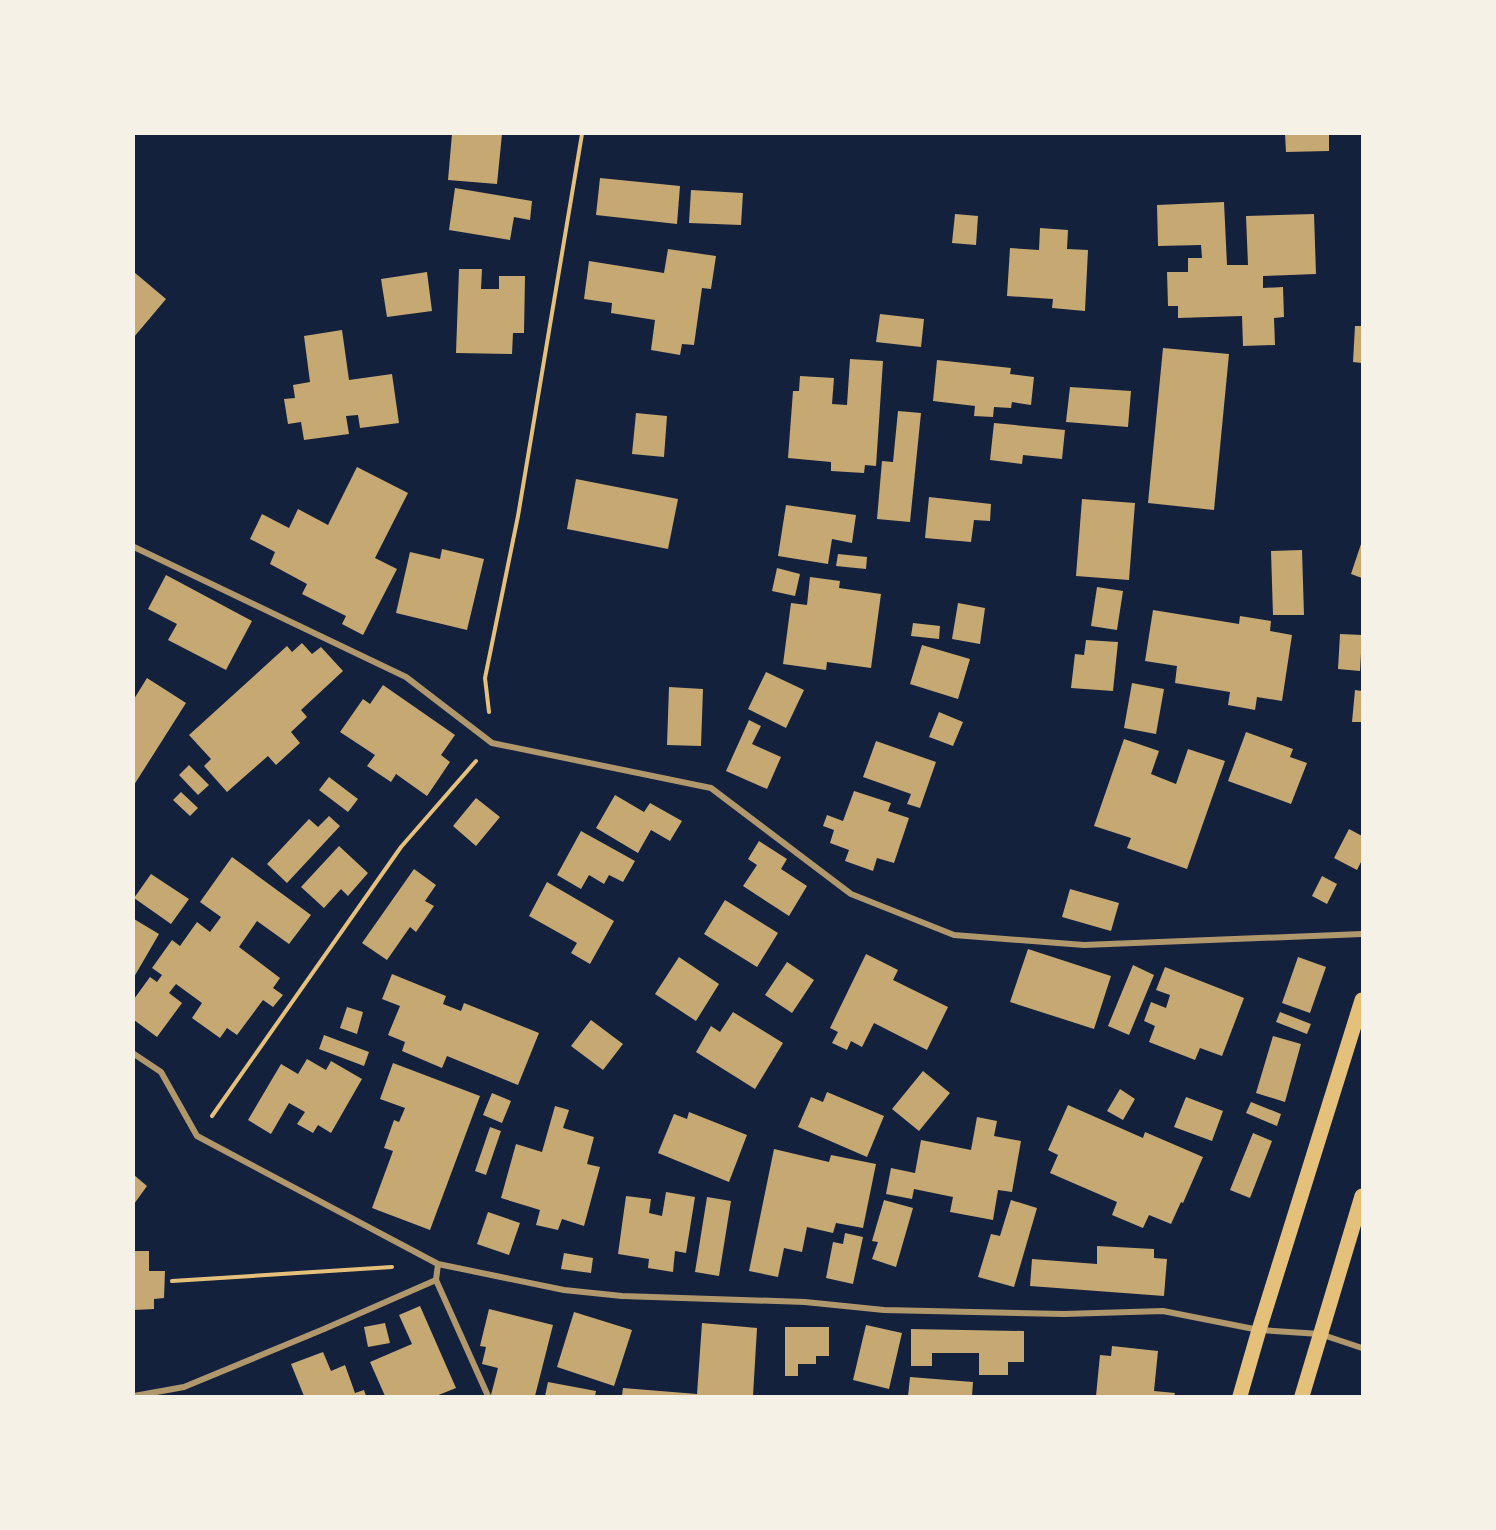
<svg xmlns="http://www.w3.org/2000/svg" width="1496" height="1530" viewBox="0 0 1496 1530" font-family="'DejaVu Sans',sans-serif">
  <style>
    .building { fill: #c6a872 }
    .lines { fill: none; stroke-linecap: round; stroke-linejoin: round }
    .path { stroke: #e5c07b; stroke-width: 4 }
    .minor { stroke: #b1986c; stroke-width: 6 }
    .primary { stroke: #e5c07b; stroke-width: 15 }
  </style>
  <rect width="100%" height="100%" fill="#14213d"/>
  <path class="building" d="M452,134H502L497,184L448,180Z
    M1285,134H1329V151L1286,152Z
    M600,178L680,186L677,224L596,215Z
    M455,188L532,201L530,220L514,217L510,240L449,230Z
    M691,190L743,193L741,225L689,223Z
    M1224,202L1227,265H1248L1246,216L1314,214L1316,274L1263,276V288L1283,287L1284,317L1274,318L1275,345L1243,346L1242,316L1178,318V306H1168L1167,272H1188V258H1202L1201,245L1158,246L1157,205Z
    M955,214L978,216L976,245L952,243Z
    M1040,228L1068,230L1067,249L1088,250L1085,311L1052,308L1053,299L1007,296L1010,248L1039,250Z
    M668,249L716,256L711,289L702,288L694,345L682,344L680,355L651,350L655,320L611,313L612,303L584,299L589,261L664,273Z
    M459,269H482L481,289H499V276H525L524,333H513L512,354L456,353Z
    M134,272L166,299L134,337Z
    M427,272L432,311L387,317L381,279Z
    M880,314L924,319L921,347L876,342Z
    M1355,326H1362V363L1353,362Z
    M342,330L349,380L392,374L399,423L360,428L358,415L346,416L349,434L304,440L301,422L288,424L284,399L295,398L293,385L310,382L304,336Z
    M1163,348L1229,354L1214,510L1148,503Z
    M850,359L883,361L876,466L865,465L864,473L831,471V462L788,458L793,391H799L800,376L834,378L832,404L847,405Z
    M937,360L1011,368L1010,374L1034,377L1031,405L1012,402L1011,408L994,407L993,417L974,416L975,406L933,401Z
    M1070,387L1131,391L1128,427L1066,422Z
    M898,411L921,413L910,522L877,519L882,461L893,462Z
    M636,413L667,416L664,457L632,454Z
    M994,423L1065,430L1062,459L1023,455L1022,464L990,460Z
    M357,467L408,493L375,558L397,569L363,635L342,624L346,616L302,594L307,584L270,564L275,552L250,539L262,514L289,528L298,509L328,525Z
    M576,479L678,499L668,549L567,529Z
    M929,497L991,504L990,521L974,520L971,542L925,538Z
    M1082,499L1135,503L1129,580L1076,576Z
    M786,505L856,515L852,543L832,539L828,564L778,556Z
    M1362,541V578L1351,574Z
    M442,549L484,559L467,630L396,613L410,552L440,559Z
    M1302,550L1304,615H1273L1271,551Z
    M838,554L867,557L866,569L836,566Z
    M777,568L800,574L795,596L772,591Z
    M166,575L252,621L226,670L168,640L177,624L148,609Z
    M810,577L840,581L839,588L881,594L871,668L827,662L826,670L783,664L791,603L807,605Z
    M1097,587L1123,591L1117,630L1091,626Z
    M958,603L985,608L980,644L952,639Z
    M1153,610L1239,624L1240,616L1271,621L1270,631L1292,635L1282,701L1257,697L1255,710L1228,705L1230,692L1175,683L1177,666L1145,661Z
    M913,623L940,626L939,639L911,636Z
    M1340,634L1362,635L1360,671L1338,669Z
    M1086,640L1118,642L1113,691L1071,688L1075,654L1084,655Z
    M302,643L312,654L321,647L343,671L301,710L307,717L291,732L300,743L276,765L268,756L227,792L204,766L211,759L189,735L287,646L292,652Z
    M922,645L970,659L958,699L910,684Z
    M766,672L804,690L786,728L748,709Z
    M147,678L186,703L134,785V699Z
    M1132,683L1164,689L1156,734L1124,728Z
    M383,685L455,735L441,755L450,762L427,796L396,774L391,782L367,766L375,755L340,732L363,699L370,704Z
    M669,687L703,689L701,746L667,745Z
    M1355,690L1362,691V722H1352Z
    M939,712L963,722L953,746L929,737Z
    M749,720L761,726L752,744L781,757L767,789L726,771Z
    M1246,732L1293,749L1290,757L1307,763L1291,804L1228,781Z
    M1124,739L1159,751L1151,774L1176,784L1188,749L1225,761L1187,869L1127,848L1131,838L1094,826Z
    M876,741L936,762L920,808L907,804L911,794L863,777Z
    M189,765L209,785L198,795L179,775Z
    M329,777L358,799L348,812L319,790Z
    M854,791L891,803L888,811L909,818L894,863L877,858L873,871L845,861L849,850L830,843L834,830L823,826L827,815L843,821Z
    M181,792L198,808L190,816L173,800Z
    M615,795L644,812L650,803L682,821L670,841L651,830L638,853L596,828Z
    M476,798L500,817L476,846L453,826Z
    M329,816L340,826L287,883L267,864L309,819L318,827Z
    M1349,829L1362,836V860L1357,870L1334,858Z
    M581,831L635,861L623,882L609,875L604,884L589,875L581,889L557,875Z
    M759,841L787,859L781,869L807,886L789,916L743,886L757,865L748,859Z
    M339,846L368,873L348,896L341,889L324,908L301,887Z
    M232,857L311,915L289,944L257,921L239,947L280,978L273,988L283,995L273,1007L263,1000L237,1035L227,1028L220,1038L192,1018L202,1003L176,984L169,993L182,1003L157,1037L134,1020V999L150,977L157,982L162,975L152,968L172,940L180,946L197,922L210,932L221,917L200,902Z
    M414,869L436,885L425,901L434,906L416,932L410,927L387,960L362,943Z
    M151,874L189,899L171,924L134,898Z
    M1322,876L1337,884L1327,904L1312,896Z
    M547,882L614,921L590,964L571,953L577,943L529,916Z
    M1070,889L1119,903L1111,931L1062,917Z
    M725,900L778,933L757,967L704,934Z
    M134,919L159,934L134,977Z
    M1028,949L1111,976L1094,1029L1010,1002Z
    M866,954L898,970L893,980L948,1007L927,1050L874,1023L862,1047L851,1041L847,1050L832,1043L838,1032L830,1028Z
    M679,957L719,984L696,1021L655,994Z
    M1298,957L1326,967L1310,1013L1282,1003Z
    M787,962L814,980L792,1013L765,995Z
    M1133,965L1154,975L1129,1035L1108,1026Z
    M1165,967L1244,998L1222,1056L1200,1048L1195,1060L1149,1042L1155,1026L1144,1021L1151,1002L1166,1008L1170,995L1156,990Z
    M392,974L446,996L443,1004L461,1011L464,1003L539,1033L518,1085L447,1056L442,1068L402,1051L405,1042L388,1035L400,1006L382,999Z
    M347,1007L363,1012L357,1034L340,1028Z
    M733,1012L783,1043L755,1089L696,1052L711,1026L720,1032Z
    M1280,1012L1311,1024L1307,1034L1276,1022Z
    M591,1020L623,1044L603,1070L571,1046Z
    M324,1035L369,1052L364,1066L319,1049Z
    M1273,1036L1301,1044L1285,1102L1256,1093Z
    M307,1059L326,1070L331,1061L362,1079L331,1133L318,1125L313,1133L297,1124L305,1112L289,1103L271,1134L248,1120L281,1064L298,1074Z
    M393,1063L480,1096L430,1230L372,1208L393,1151L384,1148L394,1120L399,1122L405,1108L380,1099Z
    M923,1071L950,1093L919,1131L892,1109Z
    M1120,1089L1135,1099L1123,1120L1107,1111Z
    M827,1092L884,1116L867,1157L798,1127L811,1097L823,1102Z
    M492,1093L511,1101L502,1123L483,1115Z
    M1186,1097L1223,1111L1212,1141L1174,1127Z
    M1251,1102L1281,1114L1277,1126L1246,1113Z
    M1068,1105L1143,1138L1145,1132L1203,1157L1183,1203L1181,1202L1171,1224L1149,1215L1143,1228L1112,1215L1117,1202L1050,1173L1058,1155L1048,1150Z
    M555,1106L569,1110L563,1128L594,1137L587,1164L600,1167L584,1226L562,1219L558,1230L536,1225L540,1210L501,1198L516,1144L542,1152Z
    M689,1112L747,1135L729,1182L658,1153L674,1114L687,1119Z
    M977,1117L997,1121L994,1136L1021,1141L1012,1192L998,1190L993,1220L950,1212L953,1197L914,1189L912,1199L886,1194L891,1168L915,1173L921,1140L971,1150Z
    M490,1127L501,1131L486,1175L475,1171Z
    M1253,1133L1272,1141L1250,1198L1230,1190Z
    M774,1149L829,1162L831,1155L876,1164L863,1228L836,1223L833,1233L807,1227L802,1252L784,1248L778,1277L749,1271Z
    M134,1175L147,1186L134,1204Z
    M666,1192L695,1197L686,1253L675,1251L673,1272L648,1268L649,1259L618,1254L626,1196L651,1199L649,1213L662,1216Z
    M707,1197L731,1201L719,1276L695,1272Z
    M884,1200L913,1208L896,1267L872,1259L878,1242L872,1241Z
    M1011,1200L1037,1208L1014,1287L978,1277L991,1234L1000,1236Z
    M488,1212L520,1223L509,1255L477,1244Z
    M845,1233L863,1237L853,1284L826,1278L833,1242L843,1244Z
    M1097,1246L1154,1249V1258L1167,1259L1164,1296L1030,1286L1032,1259L1097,1264Z
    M134,1251H149V1271H165L164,1298L154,1299V1309L134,1310Z
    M564,1253L593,1258L591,1273L561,1269Z
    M420,1306L456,1388L436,1396H385L370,1362L412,1344L399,1315Z
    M489,1309L553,1325L535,1396H498L491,1395L498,1368L482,1364L486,1347L480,1346Z
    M574,1312L632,1330L614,1386L557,1367Z
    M385,1323L390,1343L368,1347L364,1327Z
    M702,1323L757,1328L753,1396H622L623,1388L697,1394Z
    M866,1325L902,1333L889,1389L853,1380Z
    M785,1327H829V1356H816V1364H798V1376H785Z
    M911,1329L1024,1331V1362H1008V1375H979V1353H932V1366H911Z
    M1112,1346L1158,1351L1154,1391L1175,1393L1174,1396H1096L1100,1355L1111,1356Z
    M323,1352L331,1371L345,1365L355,1393L364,1390L366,1396H304L291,1364Z
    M910,1377L973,1382L972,1396H908Z
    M548,1382L596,1391L595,1396H545Z"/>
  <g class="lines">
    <path class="path" d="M489,712L485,678L518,516L582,134
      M212,1116L401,847L476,761
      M172,1281L392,1267"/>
    <path class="minor" d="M134,547L406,677L492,743L711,788L851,894L954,935L1084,945L1362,934
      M134,1054L161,1072L197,1136L438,1264L564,1290L622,1296L805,1302L884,1310L1064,1314L1163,1311L1259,1330L1320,1334L1362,1348
      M436,1280L488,1396
      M134,1396L184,1387L324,1329L436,1280L438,1264"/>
    <path class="primary" d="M1240,1396L1259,1330L1362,1000
      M1302,1396L1362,1196"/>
  </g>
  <rect width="1496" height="1530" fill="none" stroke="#f6f1e7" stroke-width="270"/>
</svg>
